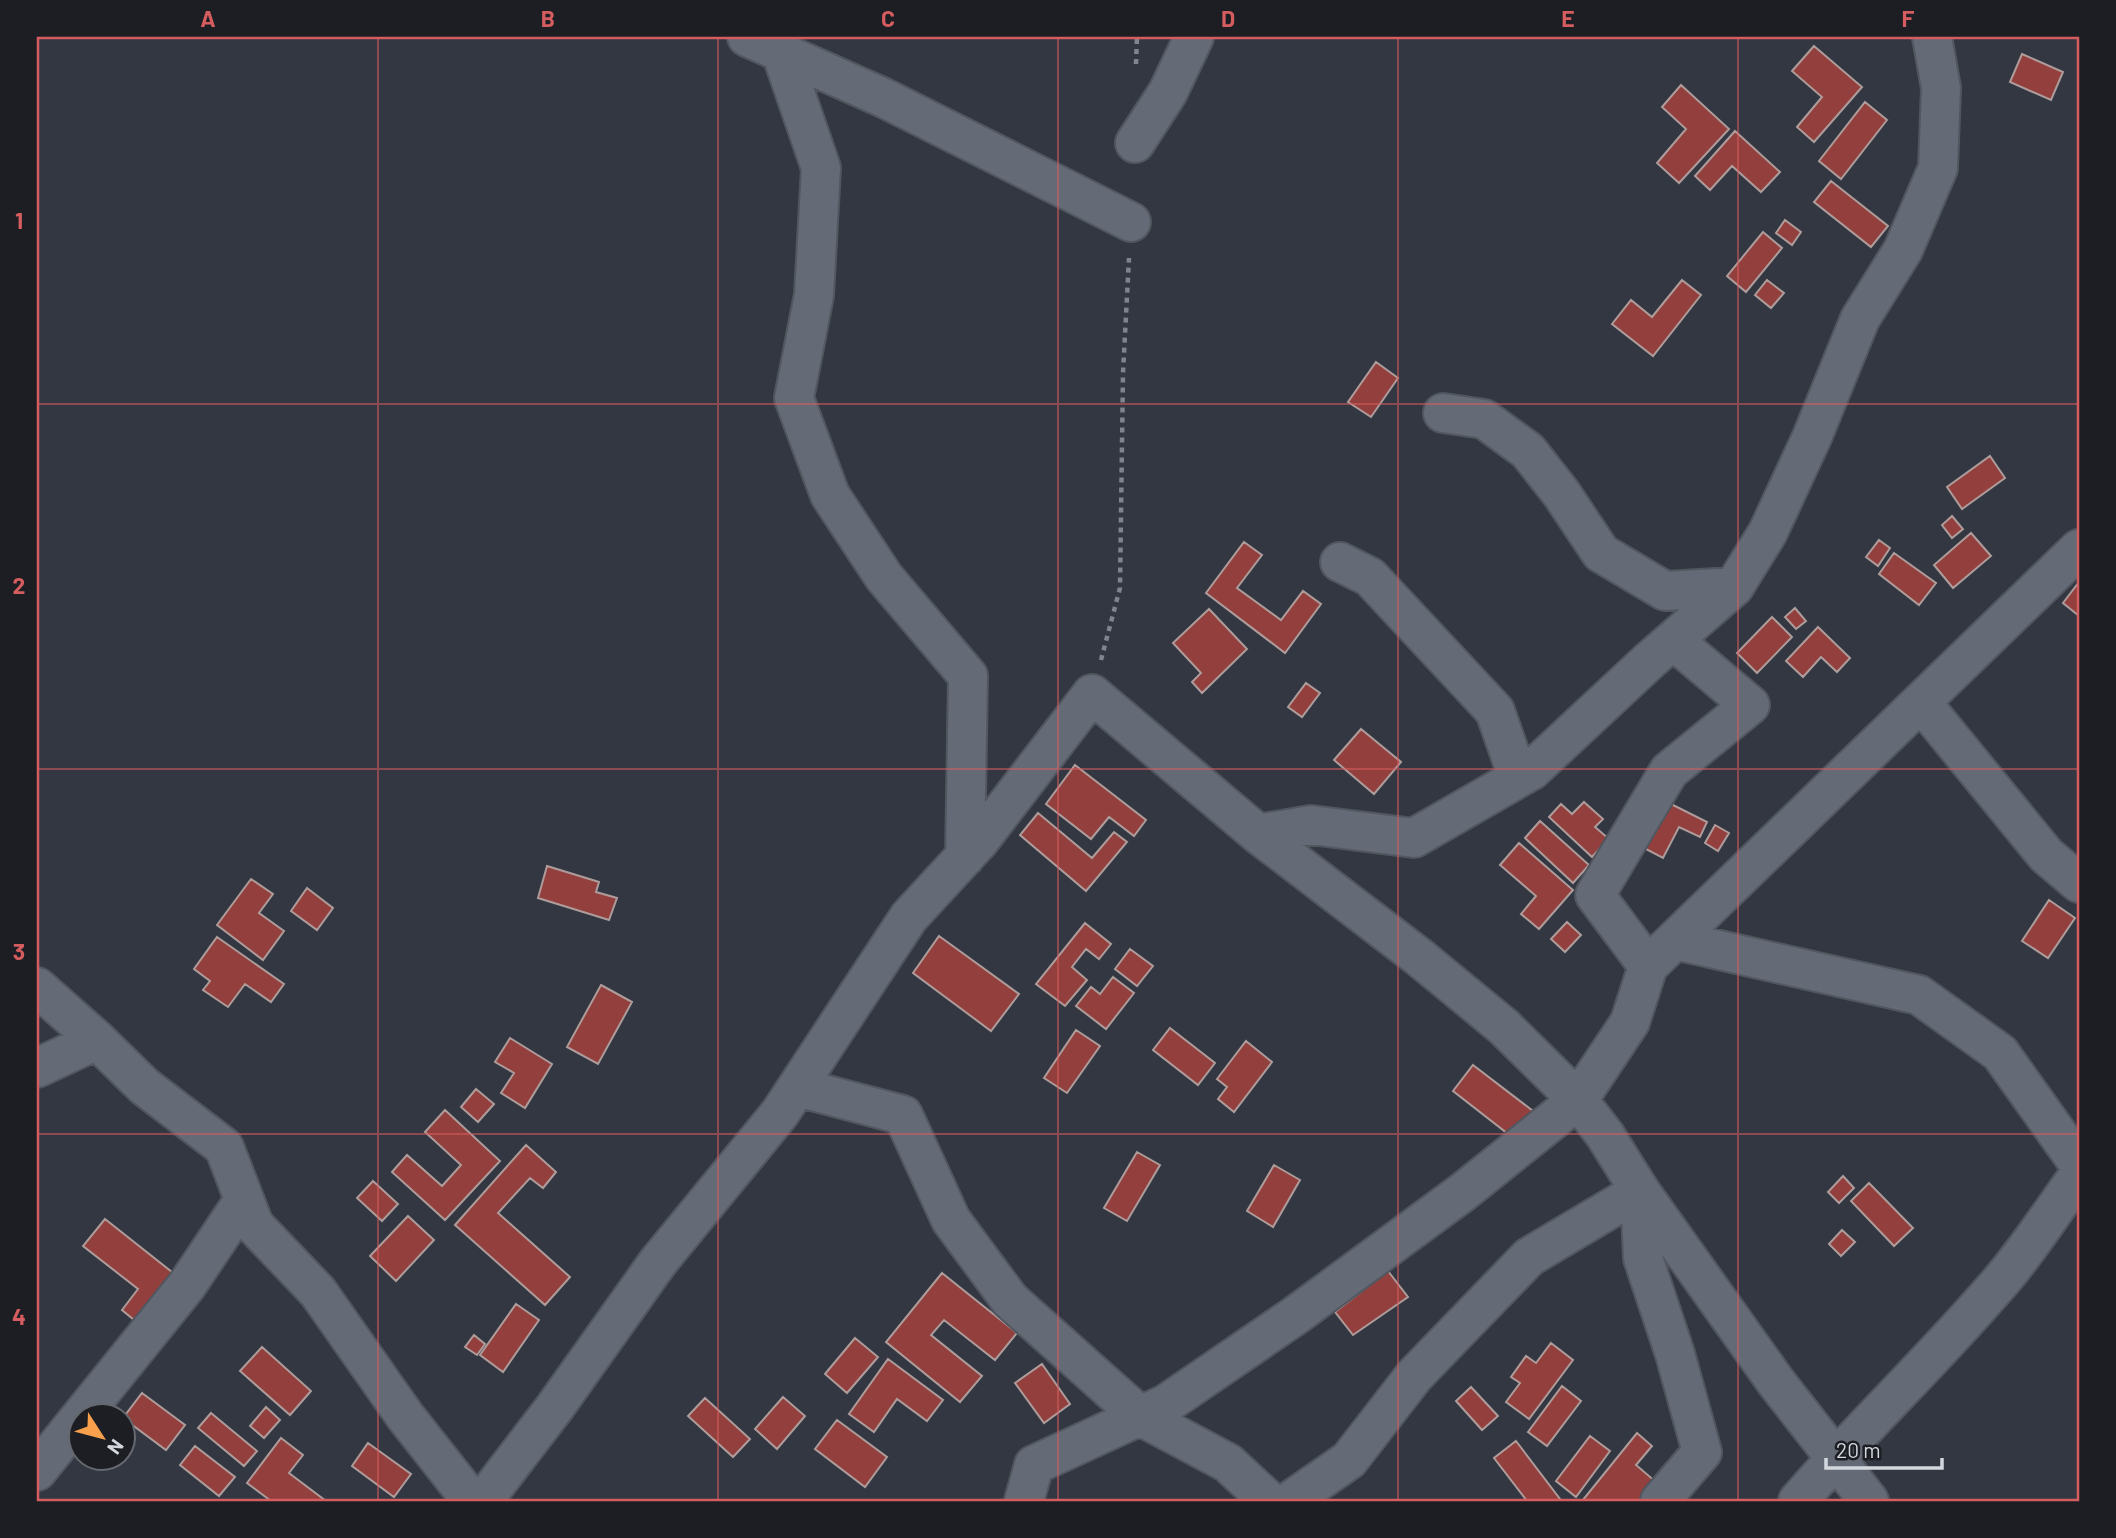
<svg xmlns="http://www.w3.org/2000/svg" width="2116" height="1538" viewBox="0 0 2116 1538" font-family="Barlow,sans-serif">
  <style>
    .building { fill: #923f3d; stroke: #ae9c9b; stroke-width: 2 }
    .lines { fill: none; stroke-linecap: round; stroke-linejoin: round }
    .minor-casing { stroke: #51565f; stroke-width: 42 }
    .path { stroke: #7f848d; stroke-width: 4.5; stroke-dasharray: 5 5; stroke-linecap: butt }
    .minor { stroke: #646a76; stroke-width: 38 }
    .grid { fill: none; stroke: #d55c5f; stroke-width: 2; stroke-opacity: 0.55 }
    .neatline { fill: none; stroke: #d55c5f; stroke-width: 2.5 }
    .grid-label { font-size: 23px; text-anchor: middle; font-weight: bold; fill: #d55c5f }
  </style>
  <rect width="100%" height="100%" fill="#323742"/>
  <path class="building" d="M1814,46L1862,87L1814,142L1797,127L1822,97L1792,71Z
    M2022,54L2063,72L2051,100L2010,82Z
    M1681,85L1729,129L1679,183L1657,163L1686,129L1662,107Z
    M1865,102L1887,120L1841,179L1819,161Z
    M1735,131L1780,172L1761,192L1732,166L1710,190L1695,176Z
    M1831,181L1888,226L1871,247L1814,202Z
    M1785,220L1801,232L1792,245L1776,233Z
    M1763,232L1782,248L1746,292L1727,276Z
    M1682,280L1701,295L1653,356L1612,324L1631,300L1652,317Z
    M1767,280L1784,293L1771,308L1755,295Z
    M1376,362L1398,378L1371,417L1348,402Z
    M1990,456L2005,478L1962,509L1947,487Z
    M1952,516L1963,529L1952,538L1942,525Z
    M1971,533L1991,556L1953,588L1934,565Z
    M1879,540L1890,548L1878,566L1866,557Z
    M1244,542L1262,555L1237,588L1281,620L1303,591L1321,604L1285,653L1206,593Z
    M1894,553L1936,583L1919,605L1879,574Z
    M2079,582V616L2063,603Z
    M1795,608L1806,621L1796,629L1785,617Z
    M1209,609L1247,649L1202,693L1192,682L1201,673L1173,643Z
    M1772,617L1792,637L1757,673L1737,653Z
    M1818,627L1850,658L1837,672L1821,657L1803,677L1786,661Z
    M1306,683L1320,693L1302,717L1288,707Z
    M1361,729L1401,762L1374,794L1334,760Z
    M1075,765L1146,820L1134,836L1109,817L1091,839L1046,804Z
    M1584,802L1603,819L1595,827L1609,839L1592,857L1549,817L1561,804L1572,814Z
    M1667,802L1707,822L1700,837L1679,827L1663,858L1644,848Z
    M1038,813L1092,858L1114,832L1127,842L1086,891L1020,835Z
    M1540,821L1589,865L1573,883L1525,838Z
    M1715,825L1729,833L1718,851L1705,843Z
    M1519,843L1573,890L1539,929L1521,914L1536,896L1500,865Z
    M547,866L599,882L596,892L617,898L609,920L538,898Z
    M251,879L273,894L259,913L284,931L263,960L217,925Z
    M307,888L333,908L317,930L291,911Z
    M2049,900L2075,918L2048,958L2022,941Z
    M1567,922L1581,935L1565,952L1551,939Z
    M1085,923L1111,944L1099,959L1086,949L1072,967L1087,980L1065,1006L1036,984Z
    M939,936L1019,994L991,1031L913,973Z
    M217,937L284,984L271,1002L245,984L228,1007L203,990L210,981L194,969Z
    M1130,949L1153,966L1137,986L1115,969Z
    M1113,977L1134,993L1106,1029L1076,1006L1091,987L1100,994Z
    M601,985L632,1002L598,1064L567,1047Z
    M1170,1028L1215,1063L1198,1085L1153,1050Z
    M1076,1030L1100,1046L1067,1093L1044,1078Z
    M510,1038L552,1064L525,1108L501,1093L514,1073L495,1062Z
    M1246,1041L1272,1062L1234,1112L1218,1099L1227,1087L1217,1079Z
    M1473,1065L1533,1111L1512,1137L1453,1091Z
    M476,1089L494,1104L478,1122L461,1107Z
    M445,1110L500,1161L445,1220L392,1172L407,1155L442,1186L461,1165L425,1132Z
    M526,1145L556,1172L543,1188L530,1178L498,1213L570,1277L545,1305L455,1225Z
    M1137,1152L1160,1165L1127,1221L1104,1208Z
    M1274,1165L1300,1180L1273,1227L1247,1211Z
    M1843,1176L1854,1188L1839,1203L1828,1192Z
    M373,1181L398,1204L382,1221L357,1198Z
    M1869,1183L1913,1228L1894,1246L1851,1201Z
    M408,1216L434,1240L396,1281L370,1256Z
    M105,1219L177,1276L139,1324L122,1310L138,1289L83,1246Z
    M1842,1230L1855,1242L1841,1256L1829,1244Z
    M1388,1271L1408,1297L1353,1335L1335,1312Z
    M942,1273L1017,1333L995,1360L944,1320L931,1335L982,1376L960,1402L886,1342Z
    M516,1304L539,1320L503,1372L480,1355Z
    M474,1335L485,1344L477,1355L465,1347Z
    M855,1338L878,1357L847,1393L825,1374Z
    M1551,1343L1573,1360L1529,1419L1506,1402L1520,1383L1511,1377L1526,1356L1536,1363Z
    M262,1347L311,1391L290,1415L240,1371Z
    M888,1359L943,1400L927,1421L897,1399L874,1432L849,1414Z
    M1042,1364L1070,1404L1044,1423L1015,1383Z
    M1562,1386L1581,1401L1547,1446L1528,1432Z
    M1471,1387L1498,1416L1482,1430L1456,1401Z
    M142,1393L185,1425L166,1450L123,1418Z
    M783,1397L805,1416L777,1449L755,1429Z
    M705,1398L750,1439L733,1457L688,1416Z
    M266,1407L280,1420L264,1438L250,1426Z
    M211,1413L257,1451L244,1466L198,1428Z
    M837,1420L887,1457L865,1487L815,1449Z
    M1637,1433L1652,1446L1636,1465L1656,1482L1640,1501H1582Z
    M1590,1436L1610,1451L1576,1497L1556,1481Z
    M281,1438L303,1455L289,1473L326,1501H271L247,1483Z
    M1516,1441L1560,1499L1557,1501H1527L1494,1458Z
    M368,1443L411,1474L394,1497L352,1466Z
    M195,1446L235,1477L219,1496L180,1465Z"/>
  <g class="lines">
    <g class="minor-casing">
      <path id="minor" d="M747,37L884,98L1131,222
        M781,52L821,168L814,295L794,398L830,495L884,577L968,676L965,857
        M1135,143L1168,92L1194,37
        M1443,413L1484,419L1528,451L1561,493L1601,553L1665,591L1734,587
        M1340,562L1370,577L1495,711L1518,777
        M1921,702L2046,855L2079,883
        M1258,834L1419,957L1504,1027L1578,1100L1605,1135L1640,1191L1643,1258L1675,1354L1702,1452L1660,1501
        M1675,940L1919,995L2000,1053L2079,1164
        M1648,966L1595,895L1669,771L1750,705L1673,640
        M37,987L97,1040
        M37,1068L97,1040L144,1086L224,1147L254,1225L318,1292L405,1416L472,1501
        M797,1087L903,1115L951,1220L1010,1300L1140,1416L1228,1463L1269,1501
        M37,1471L187,1285L244,1200
        M483,1501L555,1407L658,1262L780,1113L909,917L980,840L1092,694L1258,834L1311,825L1414,838L1532,770L1650,660L1734,587L1768,532L1812,437L1860,319L1903,250L1938,168L1941,88L1932,37
        M1024,1501L1034,1465L1166,1404L1296,1315L1463,1192L1578,1100L1630,1022L1648,966L2079,549
        M1290,1501L1349,1460L1414,1376L1529,1257L1640,1191L1776,1382L1869,1501
        M1798,1501C1860,1429 1930,1363 1993,1290C2025,1255 2051,1213 2079,1175"/>
    </g>
    <path class="path" d="M1136,64L1137,37
      M1101,660L1120,588L1123,373L1129,258"/>
    <use href="#minor" class="minor"/>
  </g>
  <path class="grid" d="M378,37V1501M718,37V1501M1058,37V1501M1398,37V1501M1738,37V1501M37,404H2079M37,769H2079M37,1134H2079"/>
  <rect width="2116" height="1538" fill="none" stroke="#1c1e23" stroke-width="77"/>
  <g transform="translate(102 1437) rotate(126)"><circle r="33" fill="#1c1e23" stroke="#65686e" stroke-width="2"/>
  <path d="M0-5L12 26L0 18L-12 26Z" fill="#f8a04b"/>
  <text y="-10" font-size="19" font-weight="bold" text-anchor="middle" fill="#d3d7de">N</text>
  </g>
  <path d="M1826 1458v10h116v-10" fill="none" stroke="#d3d7de" stroke-width="3.5"/>
  <text x="1836" y="1458" font-size="21" fill="#d3d7de" stroke="#1c1e23" stroke-width="5" paint-order="stroke">20 m</text>
  <rect x="38" y="38" width="2040" height="1462" class="neatline"/>
  <g class="grid-label">
    <text x="208" y="27">A</text>
    <text x="548" y="27">B</text>
    <text x="888" y="27">C</text>
    <text x="1228" y="27">D</text>
    <text x="1568" y="27">E</text>
    <text x="1908" y="27">F</text>
    <text x="19" y="229">1</text>
    <text x="19" y="594">2</text>
    <text x="19" y="960">3</text>
    <text x="19" y="1325">4</text>
  </g>
</svg>
